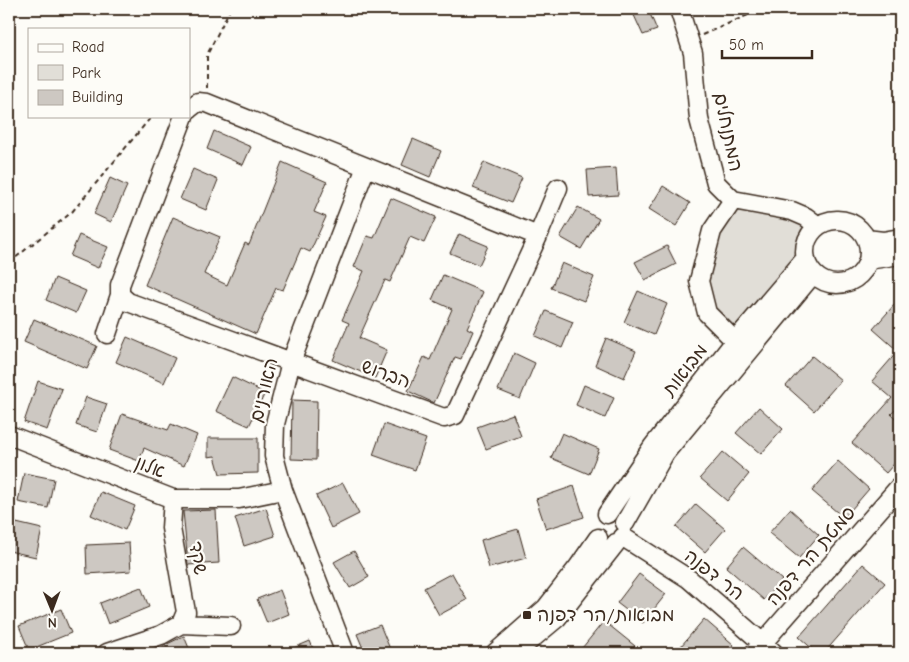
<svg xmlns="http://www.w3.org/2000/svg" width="909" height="662" viewBox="0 0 909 662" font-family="'Comic Neue','Playpen Sans Hebrew',sans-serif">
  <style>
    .green { fill: #e1ded7; stroke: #8e847a }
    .building { fill: #cdc8c2; stroke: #3b2a1e }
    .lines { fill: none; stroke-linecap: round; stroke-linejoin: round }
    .minor-casing { stroke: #3b2a1e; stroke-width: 21 }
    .path { stroke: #3b2a1e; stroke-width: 2; stroke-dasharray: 5 4; stroke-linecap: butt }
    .minor { stroke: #fdfcf7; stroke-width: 18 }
    .poi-dot { fill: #3b2a1e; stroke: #fdfcf7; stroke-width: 2 }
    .labels { text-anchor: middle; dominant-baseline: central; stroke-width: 4.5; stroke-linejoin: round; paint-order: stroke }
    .street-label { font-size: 19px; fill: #3b2a1e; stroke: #fdfcf7 }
    .poi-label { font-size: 19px; fill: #3b2a1e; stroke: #fdfcf7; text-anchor: start }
  </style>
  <rect width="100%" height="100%" fill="#fdfcf7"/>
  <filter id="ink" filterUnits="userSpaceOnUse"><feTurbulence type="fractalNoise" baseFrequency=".02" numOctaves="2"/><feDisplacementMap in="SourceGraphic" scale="10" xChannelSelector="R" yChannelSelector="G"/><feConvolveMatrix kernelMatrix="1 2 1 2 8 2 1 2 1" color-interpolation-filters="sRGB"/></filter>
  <g filter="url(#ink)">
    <path class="green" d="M733,200L818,226L808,238L805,259L735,341L707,313L699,281Z"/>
    <path class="building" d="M642,9H648L657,30L643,35L633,13Z
      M214,131L251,147L243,165L207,149Z
      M413,139L441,151L430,177L402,165Z
      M282,162L327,182L314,212L326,217L310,252L301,248L283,290L276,288L256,334L145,285L173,217L220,237L204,274L227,285L245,243L249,245Z
      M484,162L522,178L511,203L473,188Z
      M616,168L618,195L589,197L587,170Z
      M193,169L218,180L206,210L180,199Z
      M110,178L127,186L111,222L94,214Z
      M663,186L690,203L676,226L649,209Z
      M391,198L436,217L424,243L410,237L390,282L385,280L359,338L387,350L375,378L333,360L349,323L342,320L364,271L354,267L367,236L374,238Z
      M578,207L599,219L581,249L560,237Z
      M459,234L488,246L479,265L450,253Z
      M79,235L108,247L98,268L70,256Z
      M667,246L676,264L645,280L635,262Z
      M562,263L594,277L584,301L551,288Z
      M443,275L483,292L467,328L473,331L461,359L455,357L434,403L408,391L424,357L430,360L452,309L432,300Z
      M55,278L86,291L76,313L46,300Z
      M638,291L667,304L654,335L624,322Z
      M895,304L900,309V406L891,414L900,422V457L886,473L852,443L892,398L872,381L898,351L873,329Z
      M546,311L573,322L562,348L535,336Z
      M34,319L97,346L87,369L24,342Z
      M127,337L175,358L164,383L116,362Z
      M606,338L636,351L624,378L595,365Z
      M514,353L535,363L520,399L498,390Z
      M812,356L841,380L814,411L786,386Z
      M232,377L265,393L249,426L216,411Z
      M38,381L62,389L47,430L24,422Z
      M584,385L614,398L605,418L576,405Z
      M86,397L107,404L97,432L76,425Z
      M292,400L317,401L316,460L291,459Z
      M759,407L783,429L761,454L736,433Z
      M122,414L168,430L171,424L197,435L184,466L144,448L139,461L109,450Z
      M513,414L521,436L486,449L477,427Z
      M384,424L426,439L415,470L373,455Z
      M562,433L599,449L589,474L551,458Z
      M208,438H258V473L220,474L215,456L208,457Z
      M723,452L749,474L727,501L700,478Z
      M838,461L869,489L844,518L812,491Z
      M24,473L54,479L48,508L18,502Z
      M343,483L359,514L331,528L316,496Z
      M574,486L584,517L546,529L536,499Z
      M101,492L135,506L125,530L91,515Z
      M696,504L725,529L705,552L676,527Z
      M266,508L275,536L244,546L235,518Z
      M790,509L819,535L799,558L769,533Z
      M216,510L219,563L188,565L183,511Z
      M12,522L42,529L36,557L9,551Z
      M518,529L526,558L489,568L481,540Z
      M129,543L131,571L87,574L86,545Z
      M743,547L782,580L764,600L726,567Z
      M354,551L369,577L350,588L334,562Z
      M863,564L885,583L824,653H817L799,637Z
      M452,573L467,600L439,615L424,588Z
      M639,574L666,594L643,623L617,603Z
      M141,587L149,607L108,624L100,603Z
      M280,590L289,614L267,623L257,599Z
      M61,609L71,633L29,650L19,626Z
      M704,619L734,645L727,653H689L681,646Z
      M604,621L635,646L629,653H578Z
      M380,625L390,649L381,653H365L357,634Z
      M184,636L191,653H142L165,645Z
      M310,641L315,653H282Z"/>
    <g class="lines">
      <g class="minor-casing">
        <path id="minor" d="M679,9L693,53L699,119L716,183L733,200L792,211L806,217L818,226
          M189,109L198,102L207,103L538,236
          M733,200L712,231L699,281L707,313L735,341
          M805 252a32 32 0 1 1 64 0a32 32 0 1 1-64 0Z
          M866,239L883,241L900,238
          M868,260L900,255
          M120,295L128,302L444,418L455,415L538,236L558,188
          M107,334L120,295V285L184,116
          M9,435L173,499H239L283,490
          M173,499L171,528L186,612L181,624
          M607,514L653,446L735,341L805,259
          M625,523L665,453L813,274
          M623,537L689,579L774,653
          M107,653L161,635L181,624L231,626
          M345,653L283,490L274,456L275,424L291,362L366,167
          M495,653L546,608L578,567L598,538
          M515,653L557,618L616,543
          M754,653L900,486"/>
      </g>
      <path class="path" d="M702,35L762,9
        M207,88V55L230,9
        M9,263L72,212L152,116"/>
      <use href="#minor" class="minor"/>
    </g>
  </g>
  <rect class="poi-dot" x="522" y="610" width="10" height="10" rx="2.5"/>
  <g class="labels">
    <g class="street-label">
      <text transform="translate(728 132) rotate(78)">המתנחלים</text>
      <text transform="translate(685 370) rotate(-52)">מבואות</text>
      <text transform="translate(386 374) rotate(20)">הברוש</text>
      <text transform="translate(264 390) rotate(-76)">האורנים</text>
      <text transform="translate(150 467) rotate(21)">אלון</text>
      <text transform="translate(811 556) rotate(-49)">סמטת הר דפנה</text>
      <text transform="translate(198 558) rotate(80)">שקד</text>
      <text transform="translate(714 575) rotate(38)">הר דפנה</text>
    </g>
    <g class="poi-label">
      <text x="537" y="615">מבואות/הר דפנה</text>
    </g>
  </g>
  <rect width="909" height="662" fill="none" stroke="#fdfcf7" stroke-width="30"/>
  <rect x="15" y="15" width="879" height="632" fill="none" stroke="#3b2a1e" stroke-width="2" filter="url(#ink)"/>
  <rect x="28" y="28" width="162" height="90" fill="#fdfcf7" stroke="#afa8a0"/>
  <rect x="38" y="44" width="25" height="8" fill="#fdfcf7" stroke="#afa8a0"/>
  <text x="72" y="52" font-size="15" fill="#3b2a1e">Road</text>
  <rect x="38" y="65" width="25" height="15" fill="#e1ded7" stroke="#afa8a0"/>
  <text x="72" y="78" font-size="15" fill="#3b2a1e">Park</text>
  <rect x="38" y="90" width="25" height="15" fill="#cdc8c2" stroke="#afa8a0"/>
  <text x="72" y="102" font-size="15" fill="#3b2a1e">Building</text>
  <g transform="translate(52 610) rotate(179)" stroke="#fdfcf7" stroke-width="4" paint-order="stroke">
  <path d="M0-4L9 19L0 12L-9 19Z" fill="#3b2a1e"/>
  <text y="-8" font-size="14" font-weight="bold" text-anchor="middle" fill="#3b2a1e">N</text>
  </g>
  <path d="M722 50v8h90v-8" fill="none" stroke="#3b2a1e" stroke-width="2.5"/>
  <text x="729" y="50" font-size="15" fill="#3b2a1e" stroke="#fdfcf7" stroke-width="4" paint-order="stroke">50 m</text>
</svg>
